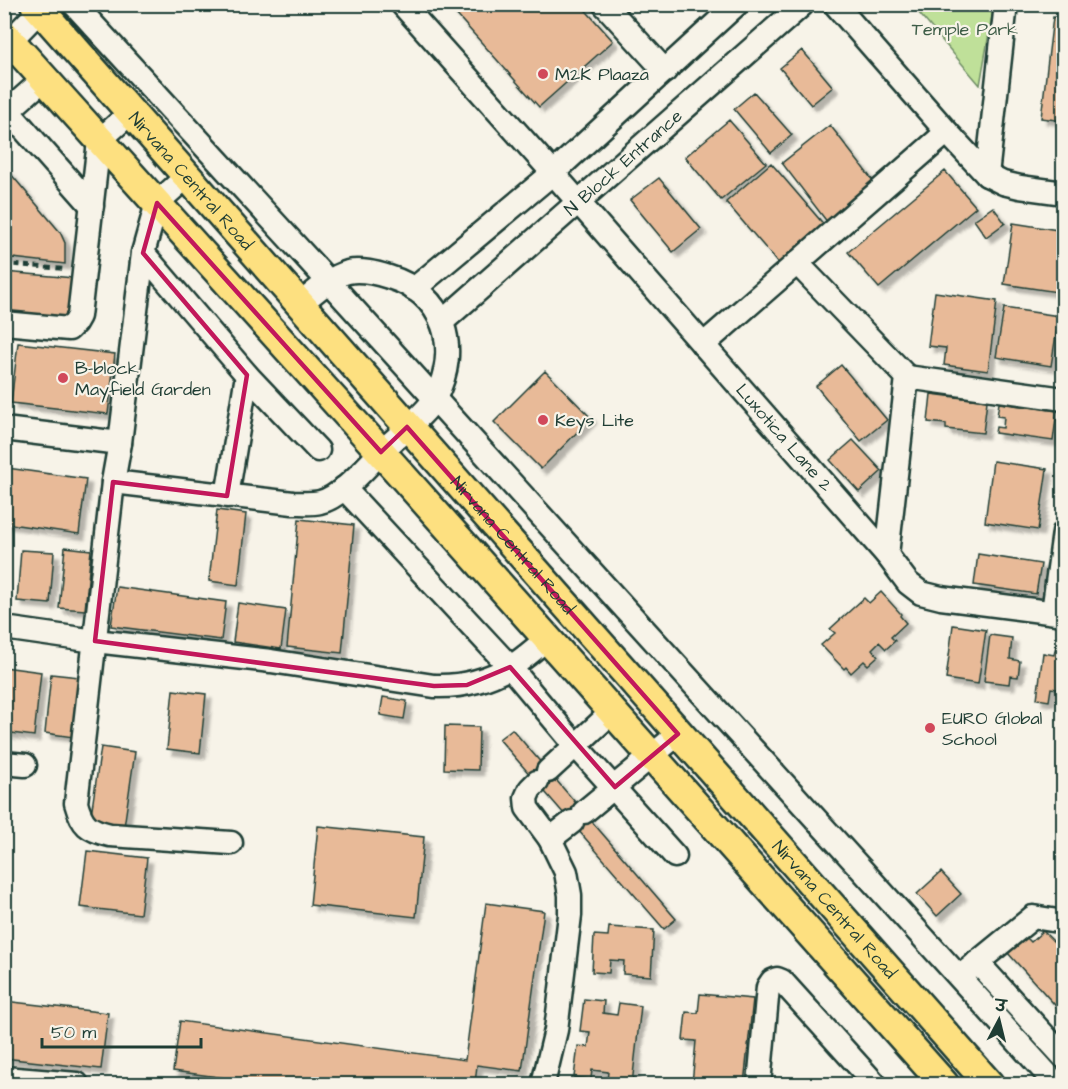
<svg xmlns="http://www.w3.org/2000/svg" width="1068" height="1089" viewBox="0 0 1068 1089" font-family="'Architects Daughter','Playpen Sans Deva',sans-serif">
  <style>
    .green { fill: #bfe099; stroke: #6f8e66; stroke-width: 1.5 }
    .building { fill: #e8ba98; stroke: #1f3d34; stroke-width: 1.5; filter: url(#shadow) }
    .lines { fill: none; stroke-linecap: round; stroke-linejoin: round }
    .minor-casing { stroke: #1f3d34; stroke-width: 27 }
    .major-casing { stroke: #1f3d34; stroke-width: 33 }
    .path { stroke: #1f3d34; stroke-width: 4; stroke-dasharray: 6 4.5; stroke-linecap: butt }
    .minor { stroke: #f7f3e8; stroke-width: 22 }
    .major { stroke: #fde080; stroke-width: 28 }
    .marked { fill: none; stroke: #c2185b; stroke-width: 4.5; stroke-linejoin: round }
    .poi-dot { fill: #d1495b; stroke: #f7f3e8; stroke-width: 2 }
    .labels { text-anchor: middle; dominant-baseline: central; stroke-width: 4.5; stroke-linejoin: round; paint-order: stroke }
    .park-label { font-size: 18px; fill: #3f5e48; stroke: #f7f3e8 }
    .poi-label { font-size: 18px; fill: #1f3d34; stroke: #f7f3e8; text-anchor: start }
    .street-label { font-size: 18px; fill: #1f3d34; stroke: #f7f3e8 }
  </style>
  <defs>
    <filter id="shadow"><feDropShadow dx="5.5" dy="5.5" stdDeviation="1.5" flood-color="#0004"/></filter>
  </defs>
  <rect width="100%" height="100%" fill="#f7f3e8"/>
  <filter id="ink" filterUnits="userSpaceOnUse"><feTurbulence type="fractalNoise" baseFrequency=".0167" numOctaves="2"/><feDisplacementMap in="SourceGraphic" scale="12" xChannelSelector="R" yChannelSelector="G"/><feConvolveMatrix kernelMatrix="1 2 1 2 8 2 1 2 1" color-interpolation-filters="sRGB"/></filter>
  <g filter="url(#ink)">
    <path class="green" d="M912,5H994L980,85Z"/>
    <path class="building" d="M447,4H580L613,41L539,107Z
      M1053,17L1064,18V121L1041,118Z
      M802,50L833,87L811,105L780,68Z
      M754,92L792,135L771,153L734,109Z
      M729,120L766,163L721,200L685,157Z
      M830,125L877,186L828,223L782,163Z
      M771,163L826,227L781,266L726,202Z
      M4,166L60,232L65,243V264L4,257Z
      M945,171L976,207L879,288L848,252Z
      M659,178L701,229L673,252L630,200Z
      M993,207L1005,223L986,237L974,220Z
      M1013,223L1064,231V293L1004,284Z
      M4,272L74,278L70,319L4,313Z
      M935,292L997,301L988,371L944,365L946,348L928,346Z
      M1004,308L1059,316L1051,366L996,357Z
      M18,343L115,354L108,414L11,403Z
      M841,365L887,420L861,441L816,386Z
      M545,371L591,418L541,469L494,422Z
      M931,394L987,401L983,433L946,429V424L928,422Z
      M999,403L1057,411L1053,441L995,433L996,427L1003,428L1004,417L997,416Z
      M853,440L882,471L859,492L830,460Z
      M993,461L1047,469L1038,530L985,522Z
      M7,468L86,479L79,534L4,523V482Z
      M217,510L246,514L238,585L209,581Z
      M299,519L354,525L342,653L287,647Z
      M65,547L91,550L85,610L59,608Z
      M21,550L54,552L50,604L17,601Z
      M978,554L1041,564L1036,594L974,585Z
      M117,587L226,602L221,640L111,626Z
      M881,592L901,614L900,616L906,623L891,637L895,641L886,649L879,642L872,649L878,656L868,665L864,661L851,673L846,667L844,669L821,645L835,633L830,629L864,598L869,603Z
      M238,603L286,610L281,649L233,642Z
      M953,625L986,630L978,684L946,679Z
      M990,635L1012,638L1010,659L1020,661L1018,677L1010,676L1009,684L984,681Z
      M1056,646L1064,647V690L1051,688L1049,701L1037,699L1043,653L1054,655Z
      M4,667L41,672L34,736L4,732Z
      M51,674L79,677L73,737L45,733Z
      M173,690L206,694L200,753L167,749Z
      M383,697L407,701L404,719L380,715Z
      M445,726L479,727L478,770L444,769Z
      M512,729L676,919L664,929L499,739Z
      M101,747L135,752L124,827L90,822Z
      M318,826L424,837L416,917L310,905Z
      M87,851L147,858L140,914L80,907Z
      M941,872L961,894L937,916L917,894Z
      M486,903L544,911L522,1071L477,1065L475,1084H271L173,1071L180,1021L465,1060Z
      M609,927L654,930L651,976L623,974L624,961L610,960L609,973L592,972L594,935L608,936Z
      M1043,931L1064,952V1015L1007,952L1025,936L1031,942Z
      M700,994L753,999L744,1084H692L696,1041L683,1040L686,1012L698,1013Z
      M584,999L604,1001L603,1013L617,1015L619,1003L641,1006L632,1084L607,1081L608,1072L592,1070L591,1079L574,1077L578,1046L588,1047L590,1032L580,1031Z
      M4,1001L108,1013L101,1069L4,1058Z"/>
    <g class="lines">
      <g class="minor-casing">
        <g id="minor">
          <path d="M74,4L329,282L1056,1084"/>
          <path id="s1" d="M402,4L553,173L887,555L908,583L921,593L941,598L1064,614"/>
          <path d="M604,4L665,71"/>
          <path d="M835,4L947,132L987,175L1003,183L1020,187L1064,193"/>
          <path d="M4,47L40,10"/>
          <path d="M44,79L8,111L92,206"/>
          <path d="M987,175L1006,4"/>
          <path d="M186,177L157,203L143,253L120,443L113,482L76,803C82,825 88,830 110,835L231,843"/>
          <path d="M143,253L247,375L318,450"/>
          <path d="M797,263L907,377L887,555"/>
          <path d="M414,289L553,173L737,4"/>
          <path id="s2" d="M443,321L803,4"/>
          <path d="M4,323L69,329L75,323L79,316L99,141L130,113"/>
          <path d="M703,345L947,132"/>
          <path d="M907,377L1064,399"/>
          <path d="M4,429L120,443"/>
          <path d="M113,482L293,503C302,503 312,504 320,502C340,498 366,467 380,453C393,440 427,413 435,398C461,348 445,294 389,277C376,273 361,269 348,272C330,277 313,294 299,305"/>
          <path d="M344,488L510,667L576,746L675,856"/>
          <path d="M227,496L247,375"/>
          <path d="M1053,612L1064,532"/>
          <path d="M4,628L95,641L271,661L434,686C461,687 486,681 510,667C523,660 535,648 547,639"/>
          <path d="M4,763L25,765"/>
          <path d="M548,771L612,712"/>
          <path d="M537,782L530,789L526,798L527,808L550,839L566,872L570,895V915L556,1030L543,1084"/>
          <path d="M584,812L678,734"/>
          <path d="M550,839L572,822"/>
          <path d="M977,962L1064,1057"/>
          <path d="M968,970L1033,917L1064,922"/>
          <path d="M4,1078L77,1084"/>
          <path d="M759,1084L768,987L772,981L777,979L782,981L875,1084"/>
        </g>
      </g>
      <g class="major-casing">
        <g id="major">
          <path id="s3" d="M35,4L989,1084"/>
          <path d="M4,34L381,452L944,1084"/>
        </g>
      </g>
      <path class="path" d="M4,264L65,269"/>
      <use href="#minor" class="minor"/>
      <use href="#major" class="major"/>
    </g>
  </g>
  <path class="marked" d="M157,203L381,452L407,427L678,734L615,787L510,667L467,685L434,686L95,641L113,482L227,496L247,375L143,253Z"/>
  <g class="poi-dot">
    <circle cx="543" cy="74" r="6"/>
    <circle cx="63" cy="378" r="6"/>
    <circle cx="543" cy="420" r="6"/>
    <circle cx="930" cy="728" r="6"/>
  </g>
  <g class="labels">
    <g class="park-label">
      <text x="965" y="29">Temple Park</text>
    </g>
    <g class="poi-label">
      <text x="555" y="74">M2K Plaaza</text>
      <text x="75" y="368">B-block<tspan x="75" dy="21">Mayfield Garden</tspan></text>
      <text x="555" y="420">Keys Lite</text>
      <text x="942" y="718">EURO Global<tspan x="942" dy="21">School</tspan></text>
    </g>
    <g class="street-label">
      <text stroke="none"><textPath href="#s2" startOffset="240">N Block Entrance</textPath></text>
      <text stroke="none"><textPath href="#s3" startOffset="236">Nirvana Central Road</textPath></text>
      <text stroke="none"><textPath href="#s1" startOffset="578">Luxotica Lane 2</textPath></text>
      <text stroke="none"><textPath href="#s3" startOffset="722">Nirvana Central Road</textPath></text>
      <text stroke="none"><textPath href="#s3" startOffset="1208">Nirvana Central Road</textPath></text>
    </g>
  </g>
  <rect width="1068" height="1089" fill="none" stroke="#f7f3e8" stroke-width="24"/>
  <rect x="12" y="12" width="1044" height="1065" fill="none" stroke="#1f3d34" stroke-width="2" filter="url(#ink)"/>
  <g transform="translate(999 1020) rotate(7)" stroke="#f7f3e8" stroke-width="4.5" paint-order="stroke">
  <path d="M0-4.5L10 22L0 15L-10 22Z" fill="#1f3d34"/>
  <text y="-9" font-size="16" font-weight="bold" text-anchor="middle" fill="#1f3d34">उ</text>
  </g>
  <path d="M42 1038v9h159v-9" fill="none" stroke="#1f3d34" stroke-width="3"/>
  <text x="51" y="1038" font-size="18" fill="#1f3d34" stroke="#f7f3e8" stroke-width="4.5" paint-order="stroke">50 m</text>
</svg>
